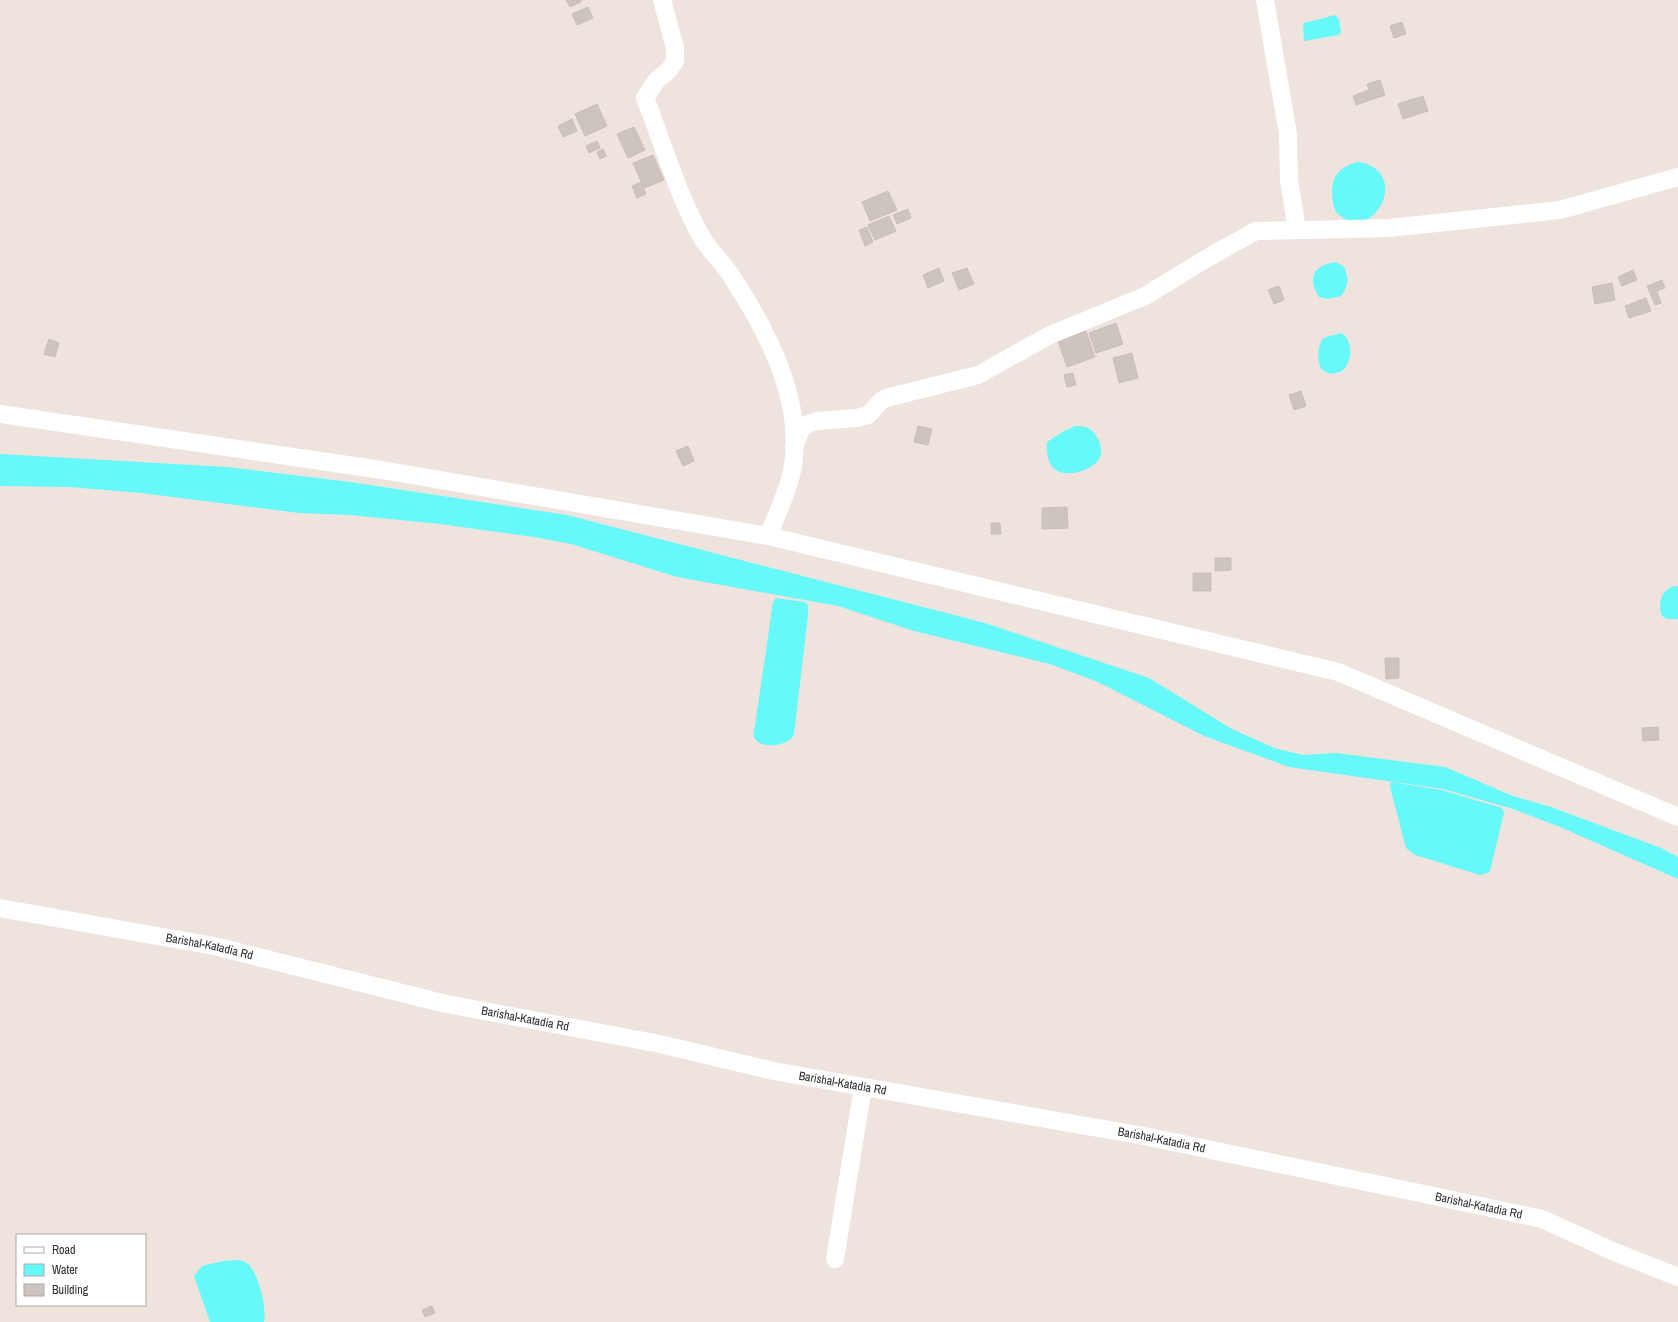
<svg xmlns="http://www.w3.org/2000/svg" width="1678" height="1322" viewBox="0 0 1678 1322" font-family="'Archivo Narrow',sans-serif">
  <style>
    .water { fill: #67f8fa }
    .building { fill: #cdc4c0; stroke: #cbbeb6 }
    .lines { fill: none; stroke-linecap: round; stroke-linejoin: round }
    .street { stroke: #fff; stroke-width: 18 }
    .labels { text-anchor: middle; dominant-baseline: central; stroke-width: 3.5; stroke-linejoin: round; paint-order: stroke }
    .street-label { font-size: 12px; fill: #2c2c2c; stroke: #fff }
  </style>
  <rect width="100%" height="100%" fill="#efe3dd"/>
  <path class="water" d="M1335,15L1339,19L1341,32L1339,35L1304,41L1303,25L1304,23Z
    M1357,162C1414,169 1373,248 1337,213C1333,208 1333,201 1332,195C1332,176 1338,168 1357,162Z
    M1336,262L1344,267C1349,278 1349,285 1341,296L1328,299L1319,297C1307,278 1313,265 1336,262Z
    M1341,333C1354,339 1353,365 1340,372C1337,373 1333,373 1330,374L1321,369C1317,357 1317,349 1323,338Z
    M1075,426C1087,426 1092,428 1098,439C1100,444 1103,451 1100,457C1098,463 1089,468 1084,470C1059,479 1045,469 1047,442L1064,431Z
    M0,454L227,467L350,482L567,515L985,623L1149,678L1232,729L1274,748L1303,755L1336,753L1445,767L1513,796L1551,807L1661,848L1678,857V879L1560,827L1513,809L1443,789L1289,767L1204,736L1098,682L1050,664L914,631L838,606L677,577L571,544L534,537L440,524L350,515L299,513L141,493L69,487L0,486Z
    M1676,586H1678V619H1667L1662,616C1657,602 1662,588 1676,586Z
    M776,598L805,602L808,605V615L794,735C785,750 745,750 755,726L773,602Z
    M1391,782L1441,790L1502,808L1504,813L1490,871L1485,874L1480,875L1415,855L1406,848L1390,787Z
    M223,1261C230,1261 238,1259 245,1262C258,1268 267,1308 264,1322H210L194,1276L202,1266Z"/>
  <path class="building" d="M566,0H581V2L570,7Z
    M588,7L593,18L577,25L572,14Z
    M1402,22L1406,34L1394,38L1390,26Z
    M1380,80L1385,95L1356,105L1353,96L1369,90L1367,84Z
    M1423,96L1428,111L1403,119L1398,104Z
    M597,104L607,126L585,136L575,114Z
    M572,119L577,131L563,137L558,126Z
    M634,127L645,150L628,158L617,134Z
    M597,141L600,148L589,153L586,146Z
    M603,149L606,156L600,159L597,152Z
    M653,155L664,180L644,188L633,163Z
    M641,182L646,194L637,198L632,186Z
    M888,191L897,210L870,221L862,202Z
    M908,209L911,218L897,224L893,215Z
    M889,216L896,231L875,240L868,225Z
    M867,227L873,242L865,246L859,230Z
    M939,268L944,281L928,288L923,275Z
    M967,268L974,284L959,290L952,273Z
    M1633,270L1637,280L1622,286L1618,277Z
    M1662,280L1665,288L1657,291L1661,303L1655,305L1647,286Z
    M1612,283L1615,300L1595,304L1592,287Z
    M1279,286L1284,300L1274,304L1268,290Z
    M1646,298L1651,311L1629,318L1625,306Z
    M1116,323L1123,344L1096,353L1089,333Z
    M1086,331L1095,357L1067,367L1058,341Z
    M49,339L59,343L55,357L44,354Z
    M1132,353L1138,378L1119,383L1113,358Z
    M1073,373L1076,385L1067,387L1064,375Z
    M1301,391L1306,406L1294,410L1289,395Z
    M918,426L932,429L928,445L914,442Z
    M688,446L694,461L683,466L676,451Z
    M1067,507L1068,528L1042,529V508Z
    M991,523H1000L1001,534H991Z
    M1215,558H1231V570L1215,571Z
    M1193,573H1211V591H1193Z
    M1385,658H1399V678L1386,679Z
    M1658,727L1659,740L1643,741L1642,728Z
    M432,1306L435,1313L425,1317L422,1310Z"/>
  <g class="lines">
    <g class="street">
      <path d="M662,0L675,48V61L669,70L656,81L645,98C664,146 678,197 704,241C712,253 724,264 732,277C770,335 810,411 789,483C783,501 775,519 768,536"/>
      <path d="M1265,0L1288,134L1289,180L1297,230"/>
      <path d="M0,414L382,470L768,536L1338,672L1678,817"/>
      <path d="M794,447L801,429L806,425L816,421L857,418L868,415L880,402L886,398L978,375L1048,336L1145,296L1209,257L1256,231L1389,228L1560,210L1678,177"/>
      <path id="s1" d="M0,908L214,946L442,1003L660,1044L773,1071L1144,1136L1434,1196L1542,1219L1617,1253L1678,1277"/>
      <path d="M835,1259L863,1087"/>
    </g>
  </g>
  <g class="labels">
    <g class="street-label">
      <text stroke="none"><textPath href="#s1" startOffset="213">Barishal-Katadia Rd</textPath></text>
      <text stroke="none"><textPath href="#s1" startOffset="537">Barishal-Katadia Rd</textPath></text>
      <text stroke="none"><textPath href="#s1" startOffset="861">Barishal-Katadia Rd</textPath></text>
      <text stroke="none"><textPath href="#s1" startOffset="1185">Barishal-Katadia Rd</textPath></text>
      <text stroke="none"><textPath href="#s1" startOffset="1509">Barishal-Katadia Rd</textPath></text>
    </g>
  </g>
  <rect x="16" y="1234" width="130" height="72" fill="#ffffff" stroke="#ababab"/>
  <rect x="24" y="1247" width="20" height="6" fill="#ffffff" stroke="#ababab"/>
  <text x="52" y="1254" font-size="12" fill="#2c2c2c">Road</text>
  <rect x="24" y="1264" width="20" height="12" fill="#67f8fa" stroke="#ababab"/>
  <text x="52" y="1274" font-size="12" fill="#2c2c2c">Water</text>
  <rect x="24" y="1284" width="20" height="12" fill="#cdc4c0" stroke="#ababab"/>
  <text x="52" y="1294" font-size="12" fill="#2c2c2c">Building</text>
</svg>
